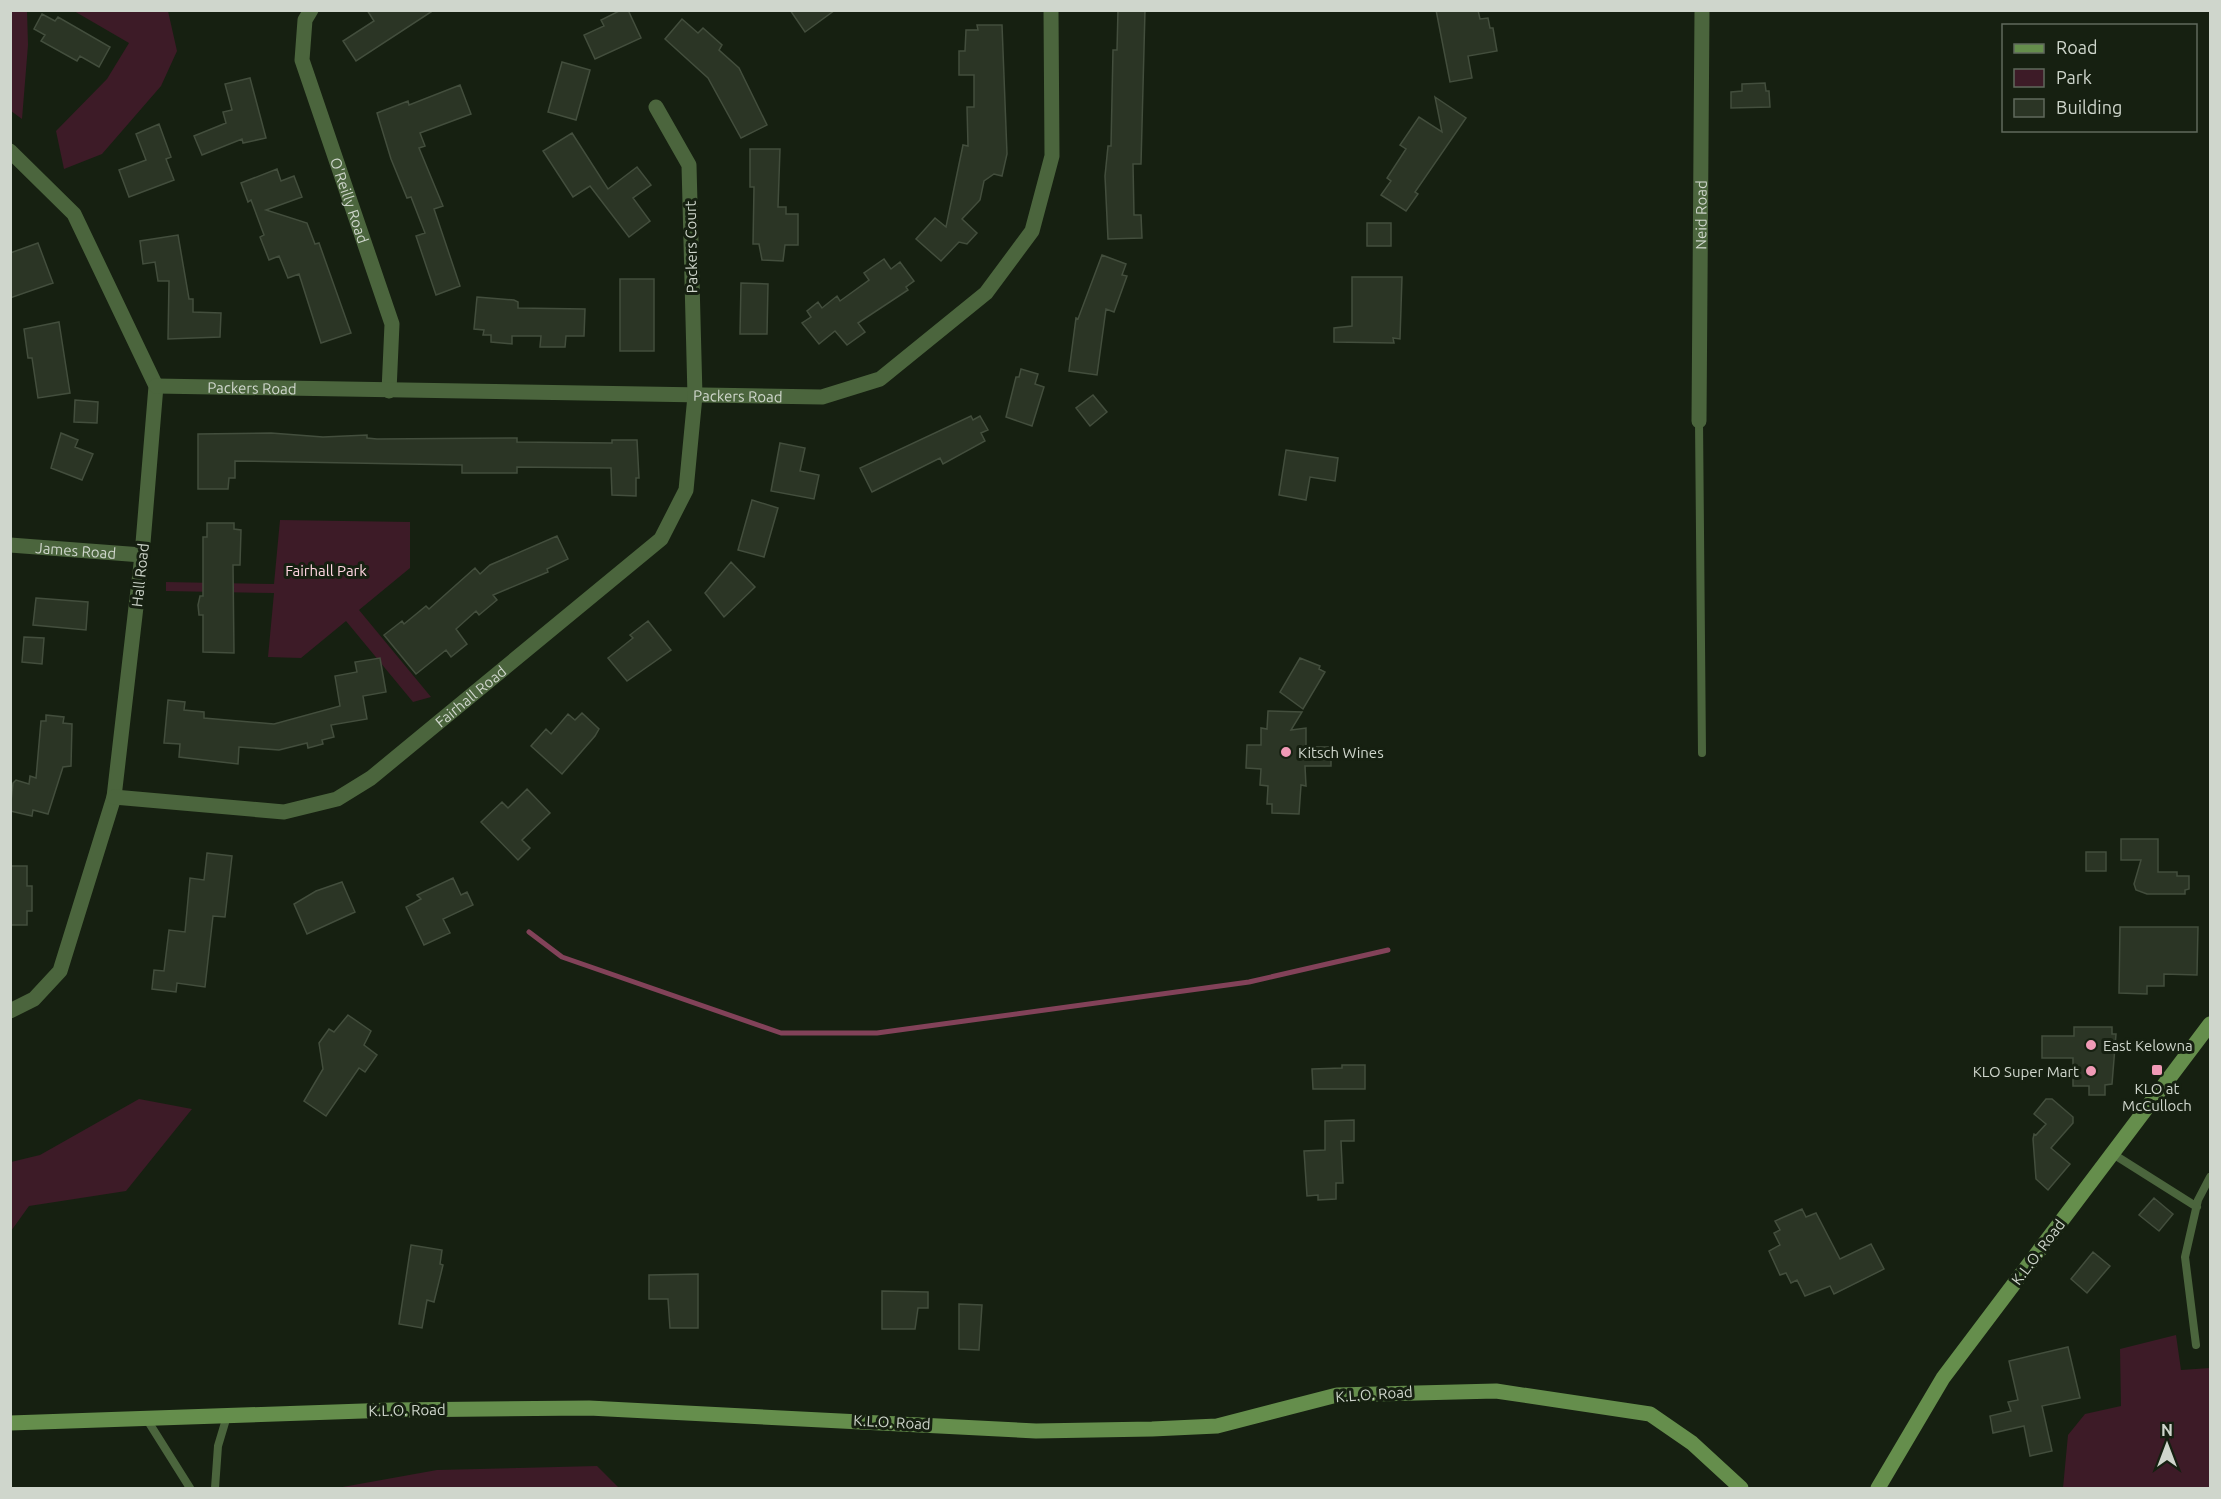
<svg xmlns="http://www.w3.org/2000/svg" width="2221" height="1499" viewBox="0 0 2221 1499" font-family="Ubuntu,sans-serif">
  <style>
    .green { fill: #3d1b27 }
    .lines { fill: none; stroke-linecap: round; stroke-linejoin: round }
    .stream { stroke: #824259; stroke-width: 5 }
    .building { fill: #2b3525; stroke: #434e3d; stroke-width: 1.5 }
    .service { stroke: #4b653d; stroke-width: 8 }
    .minor { stroke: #4b653d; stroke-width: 15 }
    .secondary { stroke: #658e4c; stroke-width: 15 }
    .poi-dot { fill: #f09ab6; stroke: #162011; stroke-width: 2 }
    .labels { text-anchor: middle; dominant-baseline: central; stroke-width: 6; stroke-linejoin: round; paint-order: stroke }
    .street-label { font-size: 15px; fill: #cfd6cc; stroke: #162011 }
    .park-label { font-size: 15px; fill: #ffd5e1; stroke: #162011 }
    .poi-label { font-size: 15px; fill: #cfd6cc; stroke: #162011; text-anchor: start }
  </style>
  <rect width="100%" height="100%" fill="#162011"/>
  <path class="green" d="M10,11H27L28,45L22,119L11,111Z
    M74,11H168L177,51L161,86L102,154L64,169L56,131L107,79L129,43Z
    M280,520L410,522V568L359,610L431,697L413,702L346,621L301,658L268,657L274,593L166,591V582L274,584Z
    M139,1099L192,1109L126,1191L29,1206L11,1231V1162L40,1155Z
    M2176,1335L2181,1370L2210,1368V1488H2063L2068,1435L2085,1414L2121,1406L2120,1349Z
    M597,1466L619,1488H337L437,1470Z"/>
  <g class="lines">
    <path class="stream" d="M529,932L562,957L781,1033H877L1249,982L1388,950"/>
  </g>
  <path class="building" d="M367,10H434L356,61L343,41L374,21Z
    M621,10H628L641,38L595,59L584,35L604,26L601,20Z
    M790,10H835L805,32Z
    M1118,10H1145L1141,164H1133L1134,215H1141L1142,238L1108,239L1105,176L1108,146H1111L1113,50H1117Z
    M1436,10H1478L1480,19L1488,18L1490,28H1493L1497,51L1468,56L1472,78L1450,82Z
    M42,14L55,21L58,17L110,47L99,67L80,56L77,61L41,41L45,35L34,29Z
    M682,19L698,33L703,28L722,45L719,50L739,68L767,125L741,138L708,78L665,39Z
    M977,25H1002L1007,154L1002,176L994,174L984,181L980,200L962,219L977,233L967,244L959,242L941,261L916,239L935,218L946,227L963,145L968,146L967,107H974V75H959V51H965L966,30H978Z
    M562,62L590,70L576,120L548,112Z
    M250,78L266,138L243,143L242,139L202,155L194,136L226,123L223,112L232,110L225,84Z
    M1765,83L1766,91H1769L1770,107L1731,108V92L1742,91V84Z
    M460,85L471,114L420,133L425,146L419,148L443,206L434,209L460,286L436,295L416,236L425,233L411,197L407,198L391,159L377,113L408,101L409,105Z
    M1435,97L1466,118L1415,192L1418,194L1406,211L1381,195L1391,181L1387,178L1406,149L1400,145L1419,117L1442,132Z
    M159,124L171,157L166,159L174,180L129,197L119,170L146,160L136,134Z
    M572,133L608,189L637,167L651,185L633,198L650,221L629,237L590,186L573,197L543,151Z
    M750,149H780L778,207H786V214H798V245H785L783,261L762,260L759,244H753L754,187H750Z
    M277,169L281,181L294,176L302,197L266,210L307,223L315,244L319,243L351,333L321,343L299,274L288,278L279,256L269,260L260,237L264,235L251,200L248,202L241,183Z
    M1367,223H1391V246H1367Z
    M178,235L189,299H193V312L221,313L220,337L168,339L169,281H158L155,262L143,264L140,241Z
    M38,243L53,283L10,298V253Z
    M1102,255L1126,264L1122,275L1127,276L1114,312L1106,309L1097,375L1069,371L1076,318L1078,319Z
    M884,259L891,269L900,262L914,281L906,287L908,290L858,323L865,332L847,345L835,331L819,344L802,323L811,317L807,311L818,302L822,308L837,296L840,301L869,280L864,273Z
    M1352,277H1402L1400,339L1393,338L1394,343L1334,342V328L1352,326Z
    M620,279H654V351H620Z
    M741,283L768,284L767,334H740Z
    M477,297L514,300L518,302V308L585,309L584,336H566L565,347H540L541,336H512V344L491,342V335H483L484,330L474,329Z
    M59,322L70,393L38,398L32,358H28L24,329Z
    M1021,369L1038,374L1035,384L1044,387L1032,426L1006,417L1016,377H1019Z
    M1093,395L1107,412L1090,426L1076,408Z
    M75,400L98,402L97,423L74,422Z
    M971,416L973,420L980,416L988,430L981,433L985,441L943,464L940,458L872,492L860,468Z
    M61,433L78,440L75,447L93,454L82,480L51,468Z
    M271,433L323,437L367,435V438L377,439L517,438V442L612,443V440H637L639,478H636V496L612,495L611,468L517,467V473H462V465L235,461V478H229L228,489H198V434Z
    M780,443L805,448L800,471L819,475L814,499L771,491Z
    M1286,450L1338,458L1335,481L1310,477L1306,500L1279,495Z
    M752,500L778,508L764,557L738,550Z
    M207,523H234V529L241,530L240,565H233L234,653L203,652V615H199L198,605L200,596H203V537H207Z
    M557,536L568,559L547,569L548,572L493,595L497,600L479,615L476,611L456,629L467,644L451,657L446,650L416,674L384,635L402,621L404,624L426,606L429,609L475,568L480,574L490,565Z
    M731,562L755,587L724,617L705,593Z
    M36,598L88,602L86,630L33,625Z
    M648,621L671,650L627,681L608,658L633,638L630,635Z
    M24,637L44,638L42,664L22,662Z
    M380,658L386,692L363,696L367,719L331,725L334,737L322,740L323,744L308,748L307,743L279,750L239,747L238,764L179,757L180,744L164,743L168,700L185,702L184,710L204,712V718L274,724L340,706L335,676L357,672L355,662Z
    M1300,658L1320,666L1319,669L1325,672L1303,709L1280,692Z
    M1268,711L1302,712L1291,730L1306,728V747H1331V766H1305L1306,786L1301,785L1299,814L1272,813V804H1267L1268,786L1260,785L1261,769L1246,768L1247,745H1261V728L1267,729Z
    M582,713L599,729L595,736L562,774L531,746L546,729L551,734L568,714L575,720Z
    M46,715L64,717L63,723L72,724L71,766L63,767L48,814L33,810L32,816L10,811L13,783L16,780L29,784L30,776L36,778L41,721H46Z
    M527,789L550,813L522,840L530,848L518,860L481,822L502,802L508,808Z
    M2121,839H2158V872H2177V876H2189V889L2185,890V894H2147L2136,890L2134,884L2141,860H2121Z
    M2086,852H2106V871H2086Z
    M207,853L232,856L225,917L213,916L205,987L177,983L176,992L152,989L154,970L164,971L169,930L185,932L190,878L204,880Z
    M10,866H27V886H32V911H27V925H10Z
    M453,878L461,895L467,892L473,905L443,919L450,933L424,945L406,907L421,899L417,895Z
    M342,882L355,912L307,934L294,904L316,891Z
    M2120,927H2198L2197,975L2164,974V986H2147V994L2119,993Z
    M348,1015L371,1031L364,1045L377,1055L365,1072L359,1068L326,1116L304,1101L323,1069L319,1043L329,1029L334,1032Z
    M2074,1027H2112V1034H2116L2112,1084L2105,1085V1095H2089V1086H2073V1058H2042V1036H2074Z
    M1342,1065H1365V1089H1313L1312,1069L1342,1068Z
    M2046,1099H2052L2073,1117V1123L2051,1148L2070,1164L2048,1190L2036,1179L2033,1139L2034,1134L2036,1135L2046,1124L2034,1114Z
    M1354,1120V1141H1341L1343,1183H1336V1199L1318,1200V1195L1307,1196L1304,1151L1325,1150V1121Z
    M2154,1198L2173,1214L2159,1231L2139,1215Z
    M1802,1209L1806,1217L1816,1213L1840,1259L1871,1244L1884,1269L1834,1294L1830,1286L1805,1296L1797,1280L1791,1283L1786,1273L1780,1275L1769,1251L1780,1245L1774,1233L1780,1230L1775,1221Z
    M411,1245L442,1250L440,1264L443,1265L434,1302L427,1300L422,1328L399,1324Z
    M2093,1252L2110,1266L2087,1293L2071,1279Z
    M698,1274V1328H670L668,1299H649V1275Z
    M882,1291L928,1292V1308H918L915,1329H882Z
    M959,1304L982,1305L979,1350L959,1349Z
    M2068,1347L2080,1398L2042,1406L2052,1451L2030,1456L2024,1426L1993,1433L1990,1416L2011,1411L2008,1402L2018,1400L2009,1361Z"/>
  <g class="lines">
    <path class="service" d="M1699,421L1702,753
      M2113,1154L2197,1207
      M2196,1345L2185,1257L2198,1200L2210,1177
      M146,1418L190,1488
      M215,1488L218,1446L227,1416"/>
    <g class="minor">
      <path id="s1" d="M311,10L305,20L302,60L392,324L389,391"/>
      <path d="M10,151L74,214L156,386L142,555L114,797L60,971L34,999L10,1011"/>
      <path id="s2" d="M156,386L822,397L880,379L986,293L1032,231L1052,156L1051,10"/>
      <path id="s3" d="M1699,421L1702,10"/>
      <path id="s4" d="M10,545L142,555"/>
      <path id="s5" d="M114,797L284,812L337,799L371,778L661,539L686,490L695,396L689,165L656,107"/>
    </g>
    <path class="secondary" d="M10,1423L392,1410L589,1408L1036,1431L1152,1429L1217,1426L1337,1395L1496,1391L1650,1414L1692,1443L1741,1488
      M1878,1488L1943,1378L2210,1024"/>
  </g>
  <g class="poi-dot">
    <circle cx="1286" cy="752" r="6"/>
    <circle cx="2091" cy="1045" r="6"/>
    <rect x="2151" y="1064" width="12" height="12" rx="3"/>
    <circle cx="2091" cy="1071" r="6"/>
  </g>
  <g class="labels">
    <g class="street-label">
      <text stroke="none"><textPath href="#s1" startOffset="200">O'Reilly Road</textPath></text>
      <text stroke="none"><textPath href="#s3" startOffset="206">Neid Road</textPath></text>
      <text transform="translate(691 247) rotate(-91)">Packers Court</text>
      <text stroke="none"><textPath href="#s2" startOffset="96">Packers Road</textPath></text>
      <text stroke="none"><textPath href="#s2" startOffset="582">Packers Road</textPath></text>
      <text stroke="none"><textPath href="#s4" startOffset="66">James Road</textPath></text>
      <text transform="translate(140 575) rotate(-84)">Hall Road</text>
      <text stroke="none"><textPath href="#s5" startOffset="394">Fairhall Road</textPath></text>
      <text transform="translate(2038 1252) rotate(-53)">K.L.O. Road</text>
      <text transform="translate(1374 1394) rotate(-4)">K.L.O. Road</text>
      <text transform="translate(407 1410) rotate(-1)">K.L.O. Road</text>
      <text transform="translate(892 1422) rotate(3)">K.L.O. Road</text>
    </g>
    <g class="park-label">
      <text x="326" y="570">Fairhall Park</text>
    </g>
    <g class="poi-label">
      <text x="1298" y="752">Kitsch Wines</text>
      <text x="2103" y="1045">East Kelowna</text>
      <text x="2079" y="1071" text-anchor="end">KLO Super Mart</text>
      <text x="2157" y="1088" text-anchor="middle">KLO at<tspan x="2157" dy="17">McCulloch</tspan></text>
    </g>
  </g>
  <rect width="2221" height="1499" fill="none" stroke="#cfd6cc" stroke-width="24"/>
  <rect x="2002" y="24" width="195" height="108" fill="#162011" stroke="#60695c" stroke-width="1.5"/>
  <rect x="2014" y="44" width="30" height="9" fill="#658e4c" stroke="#60695c" stroke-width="1.5"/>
  <text x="2056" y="54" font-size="18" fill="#cfd6cc">Road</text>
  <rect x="2014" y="69" width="30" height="18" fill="#3d1b27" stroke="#60695c" stroke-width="1.5"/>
  <text x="2056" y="84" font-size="18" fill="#cfd6cc">Park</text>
  <rect x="2014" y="99" width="30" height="18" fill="#2b3525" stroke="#60695c" stroke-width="1.5"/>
  <text x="2056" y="114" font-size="18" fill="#cfd6cc">Building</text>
  <g transform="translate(2167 1445)" stroke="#162011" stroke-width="4.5" paint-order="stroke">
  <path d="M0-4.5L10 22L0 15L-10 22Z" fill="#cfd6cc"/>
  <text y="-9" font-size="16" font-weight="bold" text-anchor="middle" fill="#cfd6cc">N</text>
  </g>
</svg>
